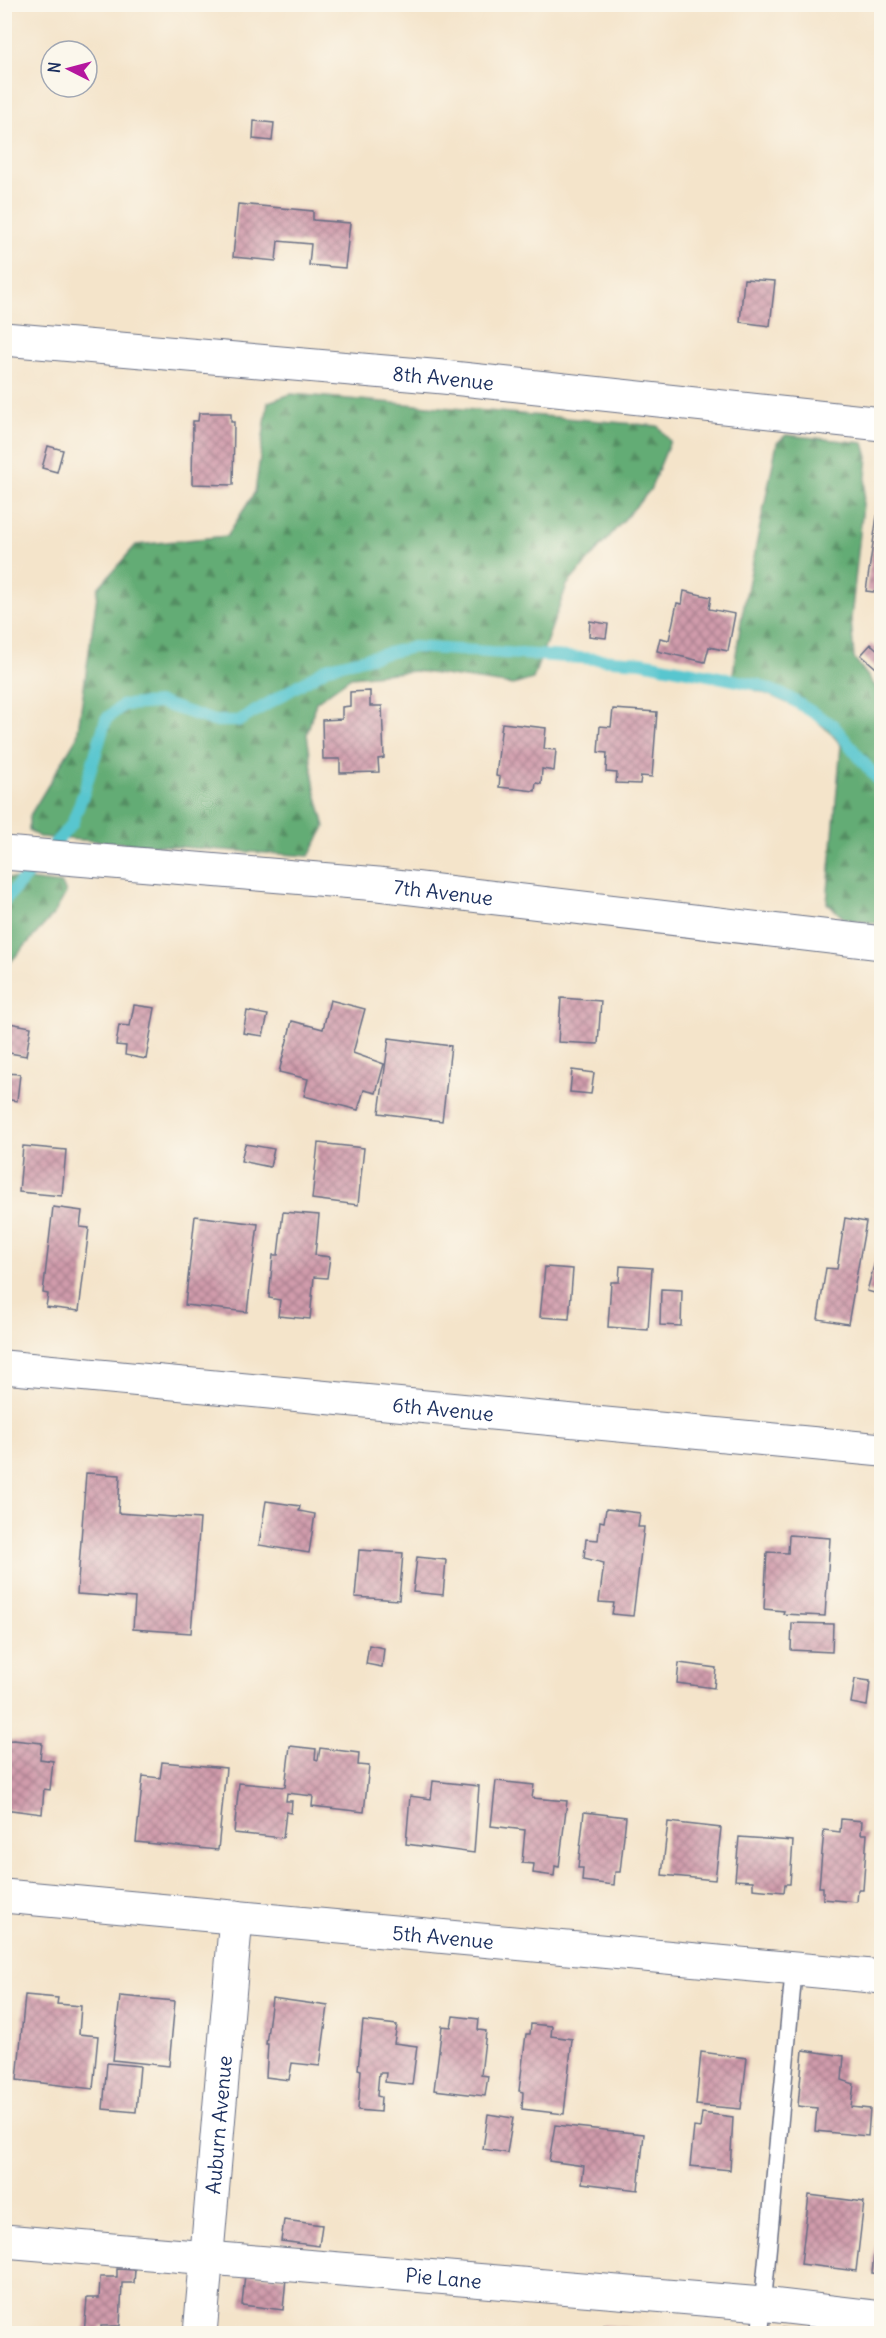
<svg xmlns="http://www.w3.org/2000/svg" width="886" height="2338" viewBox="0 0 886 2338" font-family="Delius,sans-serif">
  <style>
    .forest { fill: url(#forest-firs); stroke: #406e69; stroke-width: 1.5 }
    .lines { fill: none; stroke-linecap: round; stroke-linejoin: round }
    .stream { stroke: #59c6cf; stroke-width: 12 }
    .building { fill: url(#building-cross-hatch) }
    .service-casing { stroke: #676e84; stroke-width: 19 }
    .minor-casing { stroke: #676e84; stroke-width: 35 }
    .tertiary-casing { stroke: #676e84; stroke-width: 35 }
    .service { stroke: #fff; stroke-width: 16 }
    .minor { stroke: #fff; stroke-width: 33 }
    .tertiary { stroke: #fff; stroke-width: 33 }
    .labels { text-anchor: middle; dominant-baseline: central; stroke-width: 4.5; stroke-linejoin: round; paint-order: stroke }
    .street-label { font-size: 20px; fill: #1b2f5e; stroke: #fbf7ec }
  </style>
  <defs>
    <pattern id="forest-firs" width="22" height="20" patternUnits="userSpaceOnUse" patternTransform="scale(1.5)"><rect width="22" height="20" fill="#64ac74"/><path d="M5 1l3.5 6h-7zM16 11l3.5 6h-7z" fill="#528c62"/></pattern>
    <pattern id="building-cross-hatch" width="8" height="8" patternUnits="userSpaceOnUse" patternTransform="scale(1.5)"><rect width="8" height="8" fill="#d09bab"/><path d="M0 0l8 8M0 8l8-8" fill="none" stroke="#a87f8e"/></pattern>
  </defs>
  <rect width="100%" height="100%" fill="#fbf7ec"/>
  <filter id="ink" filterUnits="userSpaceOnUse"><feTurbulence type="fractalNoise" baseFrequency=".0167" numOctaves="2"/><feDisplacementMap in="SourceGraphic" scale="12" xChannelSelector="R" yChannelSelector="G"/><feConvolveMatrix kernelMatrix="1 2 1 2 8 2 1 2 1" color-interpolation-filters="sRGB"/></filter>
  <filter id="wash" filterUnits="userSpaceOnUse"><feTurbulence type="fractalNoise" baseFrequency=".008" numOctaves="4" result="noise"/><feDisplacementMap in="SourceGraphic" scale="24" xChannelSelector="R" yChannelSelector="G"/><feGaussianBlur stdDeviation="1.35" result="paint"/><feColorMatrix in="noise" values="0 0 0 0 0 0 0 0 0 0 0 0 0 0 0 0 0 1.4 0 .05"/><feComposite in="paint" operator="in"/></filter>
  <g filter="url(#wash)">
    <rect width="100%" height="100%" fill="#f4e4ca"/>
    <path class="forest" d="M291,394L658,426L670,441L650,490L567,585L533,679L513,685L415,671L351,677L316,702L307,734L315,789L325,827L309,856L39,837L29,830V817L77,737L98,588L136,545L227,536L255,492L268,402Z
      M786,435L864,443L868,457L851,619L854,658L881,694V924L845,919L827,903L841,745C816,712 774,694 734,684L733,674L742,615L777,443Z
      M9,878L62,884L66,893L54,914L5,968V879Z"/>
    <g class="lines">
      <path class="stream" d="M4,901L72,824L84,792L106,719L123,705L161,703L214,721H239L329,667L413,647L642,662L759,685L788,697L833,725L882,785"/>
    </g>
    <g id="blocks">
      <path class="building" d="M254,121L274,123L272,141L253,139Z
        M238,204L313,211V220L350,223L345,268L309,265L311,244L278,241L276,261L233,257Z
        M744,279L775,281L770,326L740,322Z
        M199,413H231V422H234L233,485L192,484L193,421H198Z
        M48,446L63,450L57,472L42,468Z
        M877,516L882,517V593L866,591Z
        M684,591L711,597L709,609L735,614L728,651L709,647L705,662L657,651L660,638L669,640L677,603L682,604Z
        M590,621L608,624L606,638L589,636Z
        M871,644L882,654V673L861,655Z
        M370,691V706H382L384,758L378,759L379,772L340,773V759H323L322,720L342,719V707L350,706V692Z
        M613,709L657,712L652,777L641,776L640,784L616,783L617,773L606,772L607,753L598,752L600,726L611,727Z
        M502,723L546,728L544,749L556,750L554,771L542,769L541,784L536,783L535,791L499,787L500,777L496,776Z
        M561,998L601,1001L598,1044L558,1042Z
        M330,1000L365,1009L353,1053L384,1064L376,1093L364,1090L358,1110L304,1096L308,1079L279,1072L292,1021L323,1029Z
        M134,1005L155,1008L146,1059L125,1055L126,1046L116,1045L119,1025L130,1026Z
        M247,1011L268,1015L263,1036L243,1033Z
        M4,1022L31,1027L26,1056L4,1052Z
        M389,1038L451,1046L442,1121L379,1113Z
        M572,1070L594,1073L591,1094L570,1092Z
        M4,1073L20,1074L17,1101L4,1099Z
        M318,1143L364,1148L358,1205L312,1199Z
        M245,1144L274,1149L270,1167L241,1161Z
        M23,1146L66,1150L62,1196L19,1192Z
        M53,1207L82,1211L80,1227L89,1228L79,1311L46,1307L48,1294L43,1293Z
        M283,1212L319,1215L315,1255L330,1257L327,1278L314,1277L310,1319L278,1316L280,1300L269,1298L273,1255H278Z
        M195,1216L258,1224L247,1312L185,1305Z
        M845,1218L866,1222L848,1324L818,1319L826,1268L837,1269Z
        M881,1240H882V1295L867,1291Z
        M620,1266L652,1268L648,1330L608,1327L611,1282H619Z
        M545,1267L573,1269L569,1319L540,1317Z
        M661,1289L682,1290L681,1326L660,1325Z
        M86,1473L120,1475L118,1513L200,1519L191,1633L133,1629L135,1598L77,1594Z
        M266,1501L300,1506L299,1511L315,1514L309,1553L259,1545Z
        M606,1509L640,1513L638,1527H644L633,1616L612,1614L614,1603L599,1602L604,1563L584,1558L586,1539L598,1540L600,1521L604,1522Z
        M789,1535L830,1538L825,1616L783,1614L784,1611L764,1609L767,1552L788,1553Z
        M359,1550L403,1553L399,1600L355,1597Z
        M417,1557L446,1560L443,1595L413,1592Z
        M792,1623L833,1624L832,1652L791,1650Z
        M369,1645L384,1648L382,1667L366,1664Z
        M679,1663L716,1668L714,1688L677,1683Z
        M855,1679L870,1681L867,1706L851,1703Z
        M13,1740L42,1743L40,1759L53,1761L50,1790L44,1789L42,1814L4,1809L6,1741Z
        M290,1746L316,1749L315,1759L318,1760L320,1748L359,1753L358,1765L369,1766L364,1812L312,1806L313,1796L287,1793L286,1801H292L291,1813L286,1812L283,1838L234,1833L239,1783L285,1787Z
        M162,1762L226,1768L218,1850L136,1842L143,1776L160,1778Z
        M433,1781L479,1786L474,1853L406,1844L410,1796L431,1799Z
        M496,1781L534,1785L532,1798L567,1801L559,1867L555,1866L554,1876L533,1873L534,1864L522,1863L525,1830L491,1826Z
        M584,1812L626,1817L620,1872H615L614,1885L582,1881L583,1868H578Z
        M841,1819L862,1821L861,1834H867L863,1890H858L857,1902L823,1899V1887H819L824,1830L840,1832Z
        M668,1822L721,1828L715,1880L662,1875Z
        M739,1837L793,1841L790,1884H785L784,1892L753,1889V1881L735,1880Z
        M25,1995L58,1998L57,2004L81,2006L79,2034L98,2036L93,2089L17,2080Z
        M120,1996L175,2001L169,2066L113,2060Z
        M272,1998L328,2006L320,2066L292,2063L289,2080L266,2077L268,2044H266Z
        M453,2016L479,2019L478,2030L486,2031L481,2075L488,2076L485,2096L434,2090L442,2026L451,2027Z
        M363,2021L397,2025L394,2043L417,2046L412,2085L385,2082L386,2073H379L377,2096L381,2097L380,2112L358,2110L361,2070L358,2069Z
        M531,2024L552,2026L551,2036L572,2039L564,2114L522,2109L523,2092L519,2091L526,2034H530Z
        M803,2050L844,2056L842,2080L854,2084L851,2107L870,2109L868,2136L815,2131L817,2108L798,2106Z
        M701,2052L747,2058L741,2109L696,2105Z
        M107,2063L140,2066L136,2112L103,2109Z
        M702,2113L733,2117L730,2170L690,2166L694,2127L700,2128Z
        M488,2114L513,2118L507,2153L483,2149Z
        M555,2125L644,2134L638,2190L582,2183L584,2166L549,2161Z
        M809,2195L864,2202L856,2271L801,2264Z
        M284,2220L322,2225L319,2246L281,2241Z
        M876,2237L882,2238V2274L872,2273Z
        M117,2269L135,2270L134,2283H122L120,2326H101V2334H84L87,2298H99L100,2277H117Z
        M245,2274L286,2278L283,2310L242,2305Z
        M603,2325L640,2329V2334H602Z
        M781,2328L809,2331V2334H780Z"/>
    </g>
  </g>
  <g filter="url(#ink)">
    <use href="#blocks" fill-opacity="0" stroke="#676e84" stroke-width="1.5"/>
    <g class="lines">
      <g class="service-casing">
        <path id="service" d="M760,2334L794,1968"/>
      </g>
      <g class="minor-casing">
        <g id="minor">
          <path id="s1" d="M4,339L443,377L882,424"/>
          <path id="s2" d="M4,853L378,884L882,943"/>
          <path id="s3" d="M4,1367L882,1450"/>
          <path id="s4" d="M4,2241L762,2304L882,2318"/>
          <path id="s5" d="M200,2334L236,1917"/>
        </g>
      </g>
      <g class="tertiary-casing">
        <g id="tertiary">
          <path id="s6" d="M4,1896L882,1977"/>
        </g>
      </g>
      <use href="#service" class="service"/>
      <use href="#minor" class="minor"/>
      <use href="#tertiary" class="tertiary"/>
    </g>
  </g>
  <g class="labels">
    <g class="street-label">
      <text stroke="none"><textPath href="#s1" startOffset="441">8th Avenue</textPath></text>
      <text stroke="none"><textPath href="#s2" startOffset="441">7th Avenue</textPath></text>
      <text stroke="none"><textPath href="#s3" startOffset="441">6th Avenue</textPath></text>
      <text stroke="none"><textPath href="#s6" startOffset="441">5th Avenue</textPath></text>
      <text stroke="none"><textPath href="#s5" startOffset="210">Auburn Avenue</textPath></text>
      <text stroke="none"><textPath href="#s4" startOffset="441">Pie Lane</textPath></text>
    </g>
  </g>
  <rect width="886" height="2338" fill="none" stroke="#fbf7ec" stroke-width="24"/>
  <g transform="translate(69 69) rotate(276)"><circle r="28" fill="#fbf7ec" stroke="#a1a7b3" stroke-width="1.5"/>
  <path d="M0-4.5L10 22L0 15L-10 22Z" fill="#b5179e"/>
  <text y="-9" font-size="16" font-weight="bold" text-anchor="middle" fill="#1b2f5e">N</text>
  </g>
</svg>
